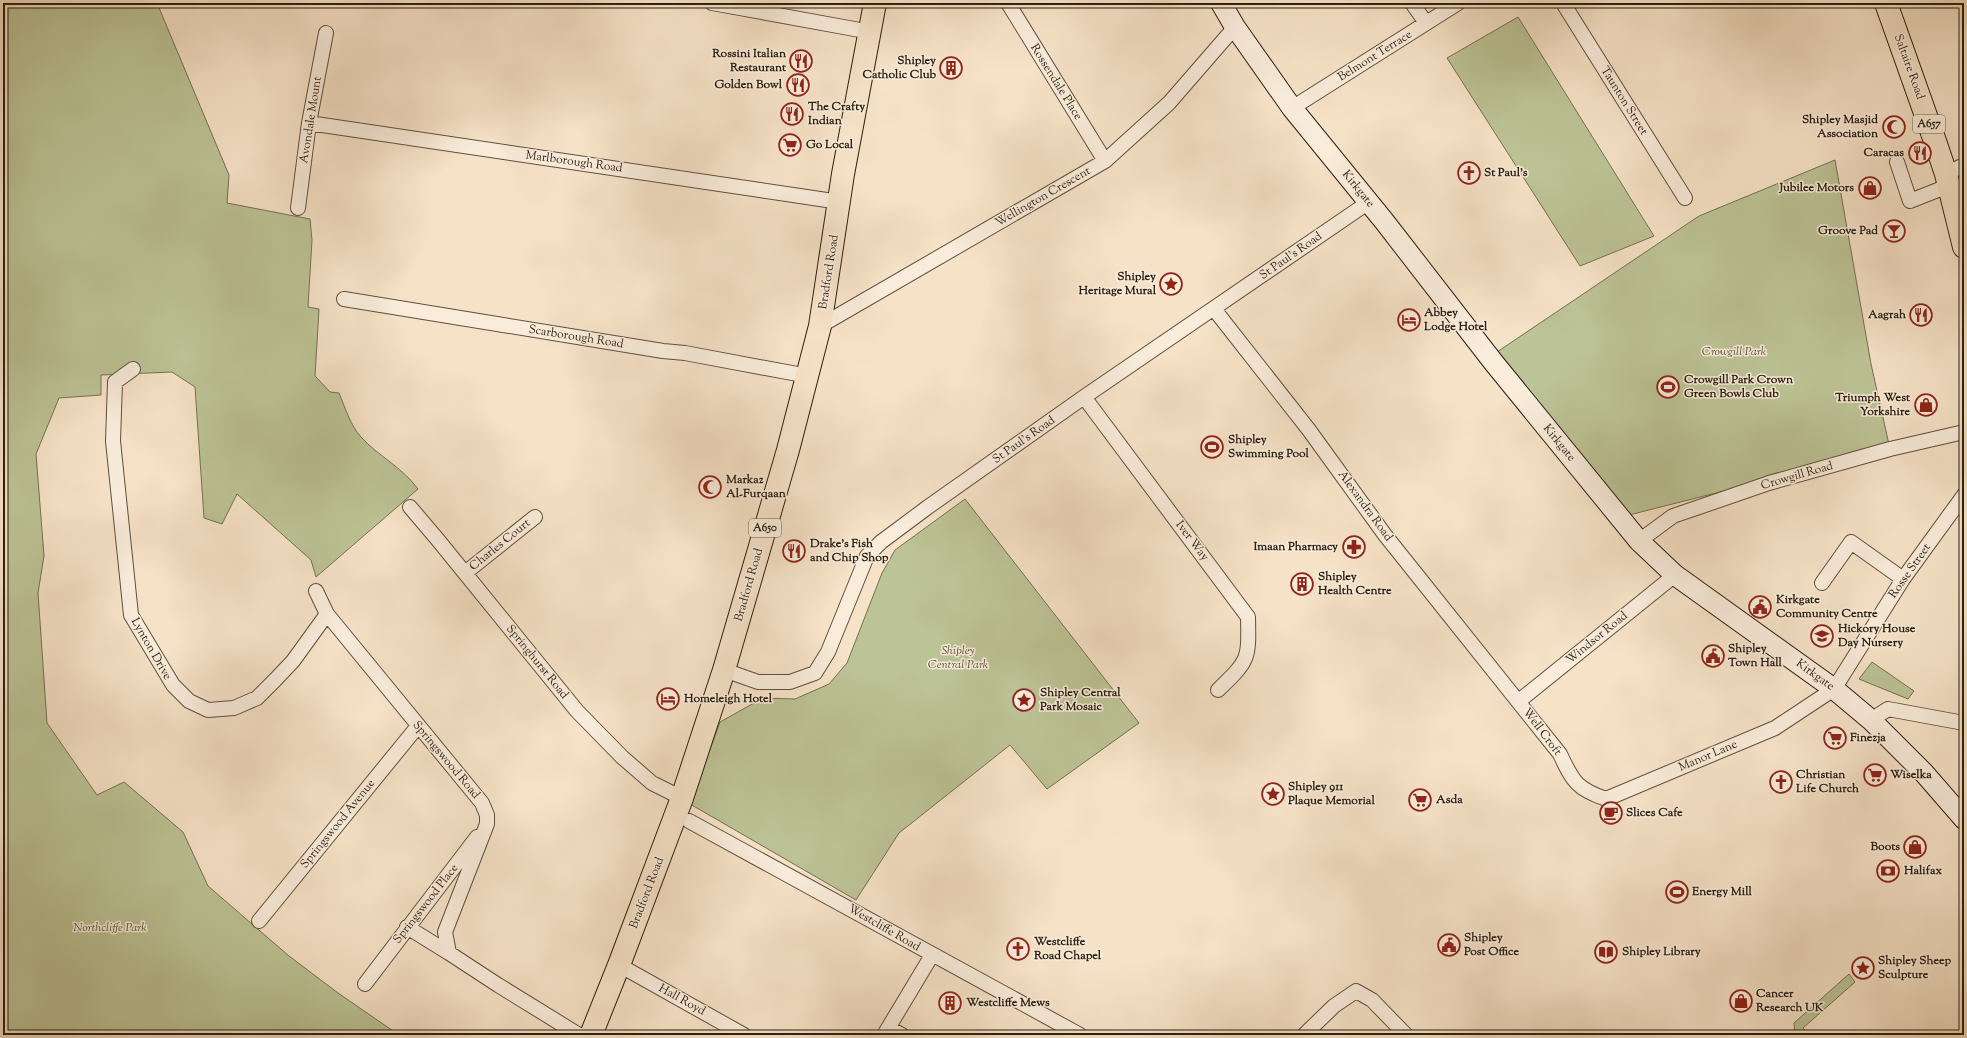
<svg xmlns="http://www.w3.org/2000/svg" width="1967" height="1038" viewBox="0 0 1967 1038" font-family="'Sorts Mill Goudy',serif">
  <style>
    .green { fill: #bcc396; stroke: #747152 }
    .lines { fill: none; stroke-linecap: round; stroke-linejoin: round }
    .street-casing { stroke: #5e503d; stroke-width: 16 }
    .secondary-casing { stroke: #2b1f0f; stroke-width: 22 }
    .primary-casing { stroke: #2b1f0f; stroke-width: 24 }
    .highway-casing { stroke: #2b1f0f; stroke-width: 24 }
    .street { stroke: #f9ecdb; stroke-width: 14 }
    .secondary { stroke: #f9ecdb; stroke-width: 20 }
    .primary { stroke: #f6e2c7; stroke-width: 22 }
    .highway { stroke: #f6e2c7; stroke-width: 22 }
    .labels { text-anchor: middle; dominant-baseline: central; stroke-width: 3; stroke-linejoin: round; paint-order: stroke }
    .shield { fill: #f9ecdb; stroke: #695c4c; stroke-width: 1 }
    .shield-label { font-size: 11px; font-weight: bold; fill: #2b1f0f }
    .poi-label { font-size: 12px; font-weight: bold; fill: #2b1f0f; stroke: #f9ecdb; text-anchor: start }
    .street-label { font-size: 12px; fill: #2b1f0f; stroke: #f9ecdb }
    .park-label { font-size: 12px; font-style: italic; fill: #565038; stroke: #f9ecdb }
  </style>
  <rect width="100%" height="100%" fill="#f6e2c7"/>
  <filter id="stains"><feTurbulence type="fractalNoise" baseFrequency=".005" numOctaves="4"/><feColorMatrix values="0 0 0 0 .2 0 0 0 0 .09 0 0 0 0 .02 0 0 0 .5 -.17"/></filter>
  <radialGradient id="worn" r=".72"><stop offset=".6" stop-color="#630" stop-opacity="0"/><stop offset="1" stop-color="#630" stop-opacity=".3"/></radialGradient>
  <path class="green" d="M3,3H157L229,175L227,203L310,219L312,240L308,307L319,309L315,376L330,392L339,393C345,407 350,425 361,437C378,456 402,467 418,489L316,577L311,560L237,494L222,524L204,518L195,387L172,372L101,375V395L59,398L36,454L44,556L38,593L47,723L97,795L124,782L183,832L208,886L289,956L338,993L399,1035H3Z
    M1518,17L1654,236L1580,266L1447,58Z
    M1835,160L1871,364L1890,449L1629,515L1497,352L1699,216Z
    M965,499L1139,723L1047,789L1010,745L899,833L856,900L690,804L720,722L763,698L795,699L829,684L847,663L882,573L895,550Z
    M1872,662L1914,691L1908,699L1859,679Z
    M1849,974L1855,982L1803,1028L1809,1035H1795L1794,1023Z"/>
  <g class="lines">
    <g class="street-casing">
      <path id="street" d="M712,3L871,32
        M1008,3L1105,161
        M1412,3L1426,23
        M1563,3L1685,198
        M1292,108L1458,3
        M309,123L840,202
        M1897,162L1910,201L1948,186
        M1946,174L1964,165
        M298,208L309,123L326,33
        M344,299L663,351L685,353L808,376
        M1214,309L1309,430L1385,535L1560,754C1573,782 1577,789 1606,799L1775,728L1834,689L1903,579L1964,495
        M820,326L1105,161L1169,103L1235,27
        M133,369L115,382L113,441L131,615L173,685L189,701L208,710L234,708L257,698L275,680L293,661L327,614
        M1084,397L1248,617C1249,660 1249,660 1218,690
        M410,507L438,540L577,711L622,757L652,783L682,798
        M1639,541L1673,516L1769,483L1890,449L1964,432
        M465,573L535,517
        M1822,583L1851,542L1903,579
        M316,591L327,614L482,803L487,815V824L445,932L449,953L498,985L579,1035
        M724,670L758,682H790L815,673L828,652L867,556L881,542L928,507L1084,397L1369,202
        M1519,701L1675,575
        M1871,720L1888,709L1964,723
        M689,821L1080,1035
        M259,921L418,726
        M407,927L449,953
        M619,965L744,1035
        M365,984L477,837
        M888,1028L902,1035
        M884,1035L932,955
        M1304,1035L1334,1006L1356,991L1372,1000L1406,1035"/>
    </g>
    <g class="secondary-casing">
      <path id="secondary" d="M1221,3L1235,27L1292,108L1384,221L1494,363L1639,541L1675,575L1834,689L1871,720L1924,773L1964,819"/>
    </g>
    <g class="primary-casing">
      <path id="primary" d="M1886,3L1936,144L1946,174L1964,247"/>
    </g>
    <g class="highway-casing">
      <path id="highway" d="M591,1035L619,965L682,798L724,670L788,450L820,326L843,174L875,3"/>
    </g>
    <use href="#street" class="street"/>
    <use href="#secondary" class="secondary"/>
    <use href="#primary" class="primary"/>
    <use href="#highway" class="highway"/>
  </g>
  <defs>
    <g id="restaurant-ring" transform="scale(1.15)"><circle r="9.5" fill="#f9ecdb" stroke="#8f2418" stroke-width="1.5"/><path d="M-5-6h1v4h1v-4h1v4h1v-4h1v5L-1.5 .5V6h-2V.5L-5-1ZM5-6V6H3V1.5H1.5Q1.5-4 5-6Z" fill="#8f2418"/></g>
    <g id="building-ring" transform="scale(1.15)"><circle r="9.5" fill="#f9ecdb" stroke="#8f2418" stroke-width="1.5"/><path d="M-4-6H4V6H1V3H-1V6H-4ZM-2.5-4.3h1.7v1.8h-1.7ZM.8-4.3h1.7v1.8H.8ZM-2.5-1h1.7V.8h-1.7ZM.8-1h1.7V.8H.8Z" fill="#8f2418"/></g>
    <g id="mosque-ring" transform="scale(1.15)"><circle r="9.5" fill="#f9ecdb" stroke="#8f2418" stroke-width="1.5"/><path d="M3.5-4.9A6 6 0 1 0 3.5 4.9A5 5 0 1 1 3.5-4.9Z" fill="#8f2418"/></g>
    <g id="supermarket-ring" transform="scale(1.15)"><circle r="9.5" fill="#f9ecdb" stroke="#8f2418" stroke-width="1.5"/><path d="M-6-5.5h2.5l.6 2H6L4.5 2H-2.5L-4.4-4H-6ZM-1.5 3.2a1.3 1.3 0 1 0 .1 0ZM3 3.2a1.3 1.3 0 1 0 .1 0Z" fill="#8f2418"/></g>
    <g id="church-ring" transform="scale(1.15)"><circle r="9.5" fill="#f9ecdb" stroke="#8f2418" stroke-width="1.5"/><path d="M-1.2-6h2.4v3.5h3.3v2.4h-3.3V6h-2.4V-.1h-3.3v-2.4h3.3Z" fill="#8f2418"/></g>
    <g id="shop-ring" transform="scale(1.15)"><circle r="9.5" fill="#f9ecdb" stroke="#8f2418" stroke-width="1.5"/><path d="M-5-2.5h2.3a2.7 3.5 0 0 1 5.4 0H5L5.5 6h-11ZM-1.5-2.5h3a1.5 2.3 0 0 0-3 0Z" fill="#8f2418"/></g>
    <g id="bar-ring" transform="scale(1.15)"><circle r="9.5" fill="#f9ecdb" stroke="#8f2418" stroke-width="1.5"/><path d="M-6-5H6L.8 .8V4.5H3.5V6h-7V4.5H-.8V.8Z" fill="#8f2418"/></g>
    <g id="sight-ring" transform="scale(1.15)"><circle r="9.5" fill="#f9ecdb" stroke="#8f2418" stroke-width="1.5"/><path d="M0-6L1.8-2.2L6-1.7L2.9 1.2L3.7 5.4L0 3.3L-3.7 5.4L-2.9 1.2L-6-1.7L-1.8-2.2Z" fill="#8f2418"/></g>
    <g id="hotel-ring" transform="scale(1.15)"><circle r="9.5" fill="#f9ecdb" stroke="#8f2418" stroke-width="1.5"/><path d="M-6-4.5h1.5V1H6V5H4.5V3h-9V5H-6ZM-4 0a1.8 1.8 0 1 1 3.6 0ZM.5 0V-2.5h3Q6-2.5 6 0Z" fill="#8f2418"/></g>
    <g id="stadium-ring" transform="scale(1.15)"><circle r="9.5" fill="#f9ecdb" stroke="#8f2418" stroke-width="1.5"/><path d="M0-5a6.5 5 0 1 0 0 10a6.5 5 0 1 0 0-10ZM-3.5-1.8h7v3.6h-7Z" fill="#8f2418"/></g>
    <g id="pharmacy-ring" transform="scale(1.15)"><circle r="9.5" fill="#f9ecdb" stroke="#8f2418" stroke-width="1.5"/><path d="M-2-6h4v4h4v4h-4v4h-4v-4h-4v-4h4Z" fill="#8f2418"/></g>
    <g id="civic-ring" transform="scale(1.15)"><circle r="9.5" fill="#f9ecdb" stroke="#8f2418" stroke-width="1.5"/><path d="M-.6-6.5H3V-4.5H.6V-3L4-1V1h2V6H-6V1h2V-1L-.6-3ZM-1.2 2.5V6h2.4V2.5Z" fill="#8f2418"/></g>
    <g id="school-ring" transform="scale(1.15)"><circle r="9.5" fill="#f9ecdb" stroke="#8f2418" stroke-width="1.5"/><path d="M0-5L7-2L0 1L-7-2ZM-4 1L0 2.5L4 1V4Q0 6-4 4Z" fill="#8f2418"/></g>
    <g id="cafe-ring" transform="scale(1.15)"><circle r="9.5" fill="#f9ecdb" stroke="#8f2418" stroke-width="1.5"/><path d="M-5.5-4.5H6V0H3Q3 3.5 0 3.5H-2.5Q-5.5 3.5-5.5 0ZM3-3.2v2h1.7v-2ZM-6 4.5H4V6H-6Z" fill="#8f2418"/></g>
    <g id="bank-ring" transform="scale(1.15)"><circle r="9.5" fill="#f9ecdb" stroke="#8f2418" stroke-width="1.5"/><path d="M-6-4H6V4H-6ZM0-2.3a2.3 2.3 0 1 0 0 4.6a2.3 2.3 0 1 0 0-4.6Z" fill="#8f2418"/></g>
    <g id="library-ring" transform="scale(1.15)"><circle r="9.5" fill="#f9ecdb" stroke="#8f2418" stroke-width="1.5"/><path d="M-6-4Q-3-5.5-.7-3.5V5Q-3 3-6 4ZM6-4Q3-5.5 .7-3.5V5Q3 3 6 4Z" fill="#8f2418"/></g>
  </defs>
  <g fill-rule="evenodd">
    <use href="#restaurant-ring" x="801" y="61"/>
    <use href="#building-ring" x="951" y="68"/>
    <use href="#restaurant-ring" x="798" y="85"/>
    <use href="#restaurant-ring" x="792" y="114"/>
    <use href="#mosque-ring" x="1894" y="127"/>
    <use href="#supermarket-ring" x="790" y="145"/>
    <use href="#restaurant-ring" x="1920" y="153"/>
    <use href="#church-ring" x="1469" y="173"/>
    <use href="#shop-ring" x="1870" y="188"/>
    <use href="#bar-ring" x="1894" y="231"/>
    <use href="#sight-ring" x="1171" y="284"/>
    <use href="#restaurant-ring" x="1921" y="315"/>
    <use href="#hotel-ring" x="1409" y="320"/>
    <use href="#stadium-ring" x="1668" y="387"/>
    <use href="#shop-ring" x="1926" y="405"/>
    <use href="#stadium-ring" x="1212" y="447"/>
    <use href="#mosque-ring" x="710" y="487"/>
    <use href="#pharmacy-ring" x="1354" y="547"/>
    <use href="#restaurant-ring" x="794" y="551"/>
    <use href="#building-ring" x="1302" y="584"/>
    <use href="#civic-ring" x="1760" y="607"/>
    <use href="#school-ring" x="1822" y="636"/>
    <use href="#civic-ring" x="1713" y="656"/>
    <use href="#hotel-ring" x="668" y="699"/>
    <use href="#sight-ring" x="1024" y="700"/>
    <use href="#supermarket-ring" x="1835" y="738"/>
    <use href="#supermarket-ring" x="1875" y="775"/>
    <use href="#church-ring" x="1781" y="782"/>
    <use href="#sight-ring" x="1273" y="794"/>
    <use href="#supermarket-ring" x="1420" y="800"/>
    <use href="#cafe-ring" x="1611" y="813"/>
    <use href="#shop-ring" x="1915" y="847"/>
    <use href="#bank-ring" x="1888" y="871"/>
    <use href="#stadium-ring" x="1677" y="892"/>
    <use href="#civic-ring" x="1449" y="945"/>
    <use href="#church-ring" x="1018" y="949"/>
    <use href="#library-ring" x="1606" y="952"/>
    <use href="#sight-ring" x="1863" y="968"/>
    <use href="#shop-ring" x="1741" y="1001"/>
    <use href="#building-ring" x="950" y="1003"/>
  </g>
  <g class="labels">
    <g class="shield">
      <rect x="1913" y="115" width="32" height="18" rx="3"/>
      <rect x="749" y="519" width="32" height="18" rx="3"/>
    </g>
    <g class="shield-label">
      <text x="1929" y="124">A657</text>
      <text x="765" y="528">A650</text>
    </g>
    <g class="poi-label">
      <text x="786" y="54" text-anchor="end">Rossini Italian<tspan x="786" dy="14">Restaurant</tspan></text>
      <text x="936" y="61" text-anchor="end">Shipley<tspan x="936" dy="14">Catholic Club</tspan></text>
      <text x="782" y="85" text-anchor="end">Golden Bowl</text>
      <text x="808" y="107">The Crafty<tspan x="808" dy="14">Indian</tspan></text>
      <text x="1878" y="120" text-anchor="end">Shipley Masjid<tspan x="1878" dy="14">Association</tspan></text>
      <text x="806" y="145">Go Local</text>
      <text x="1904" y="153" text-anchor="end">Caracas</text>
      <text x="1484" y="173">St Paul's</text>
      <text x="1854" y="188" text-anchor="end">Jubilee Motors</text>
      <text x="1878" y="231" text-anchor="end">Groove Pad</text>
      <text x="1156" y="277" text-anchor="end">Shipley<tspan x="1156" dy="14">Heritage Mural</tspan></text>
      <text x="1424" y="313">Abbey<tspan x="1424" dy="14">Lodge Hotel</tspan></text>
      <text x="1906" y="315" text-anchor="end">Aagrah</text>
      <text x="1684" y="380">Crowgill Park Crown<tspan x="1684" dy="14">Green Bowls Club</tspan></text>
      <text x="1910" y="398" text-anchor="end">Triumph West<tspan x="1910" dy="14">Yorkshire</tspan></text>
      <text x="1228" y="440">Shipley<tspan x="1228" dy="14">Swimming Pool</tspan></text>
      <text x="726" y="480">Markaz<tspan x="726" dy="14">Al-Furqaan</tspan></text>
      <text x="810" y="544">Drake's Fish<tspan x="810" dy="14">and Chip Shop</tspan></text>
      <text x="1338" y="547" text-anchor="end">Imaan Pharmacy</text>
      <text x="1318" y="577">Shipley<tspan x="1318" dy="14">Health Centre</tspan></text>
      <text x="1776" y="600">Kirkgate<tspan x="1776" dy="14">Community Centre</tspan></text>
      <text x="1838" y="629">Hickory House<tspan x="1838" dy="14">Day Nursery</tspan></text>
      <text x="1728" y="649">Shipley<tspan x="1728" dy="14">Town Hall</tspan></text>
      <text x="1040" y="693">Shipley Central<tspan x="1040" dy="14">Park Mosaic</tspan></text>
      <text x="684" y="699">Homeleigh Hotel</text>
      <text x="1850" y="738">Finezja</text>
      <text x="1796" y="775">Christian<tspan x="1796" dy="14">Life Church</tspan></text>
      <text x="1890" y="775">Wiselka</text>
      <text x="1288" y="787">Shipley 911<tspan x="1288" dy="14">Plaque Memorial</tspan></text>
      <text x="1436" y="800">Asda</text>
      <text x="1626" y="813">Slices Cafe</text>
      <text x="1900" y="847" text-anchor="end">Boots</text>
      <text x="1904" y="871">Halifax</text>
      <text x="1692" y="892">Energy Mill</text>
      <text x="1464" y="938">Shipley<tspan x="1464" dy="14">Post Office</tspan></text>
      <text x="1034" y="942">Westcliffe<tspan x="1034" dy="14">Road Chapel</tspan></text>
      <text x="1622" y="952">Shipley Library</text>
      <text x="1878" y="961">Shipley Sheep<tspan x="1878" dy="14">Sculpture</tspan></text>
      <text x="1756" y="994">Cancer<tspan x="1756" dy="14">Research UK</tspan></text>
      <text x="966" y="1003">Westcliffe Mews</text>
    </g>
    <g class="street-label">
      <text transform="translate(1375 56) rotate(-32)">Belmont Terrace</text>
      <text transform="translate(1909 67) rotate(70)">Saltaire Road</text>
      <text transform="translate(1056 82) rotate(58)">Rossendale Place</text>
      <text transform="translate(1624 101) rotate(58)">Taunton Street</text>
      <text transform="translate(311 120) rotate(-81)">Avondale Mount</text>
      <text transform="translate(574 162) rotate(8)">Marlborough Road</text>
      <text transform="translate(1358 189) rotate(51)">Kirkgate</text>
      <text transform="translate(1043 197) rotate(-30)">Wellington Crescent</text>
      <text transform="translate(1291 256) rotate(-35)">St Paul's Road</text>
      <text transform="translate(829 272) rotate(-81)">Bradford Road</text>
      <text transform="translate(576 337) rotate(9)">Scarborough Road</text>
      <text transform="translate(1024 440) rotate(-35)">St Paul's Road</text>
      <text transform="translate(1559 443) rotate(51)">Kirkgate</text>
      <text transform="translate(1797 476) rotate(-16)">Crowgill Road</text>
      <text transform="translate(1365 506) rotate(54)">Alexandra Road</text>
      <text transform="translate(1192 541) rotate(53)">Iver Way</text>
      <text transform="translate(500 545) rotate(-39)">Charles Court</text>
      <text transform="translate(1910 571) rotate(-55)">Rosse Street</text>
      <text transform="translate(749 585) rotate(-74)">Bradford Road</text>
      <text transform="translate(1597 638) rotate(-39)">Windsor Road</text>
      <text transform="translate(151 649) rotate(60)">Lynton Drive</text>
      <text transform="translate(537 662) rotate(51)">Springhurst Road</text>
      <text transform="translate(1815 675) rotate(36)">Kirkgate</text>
      <text transform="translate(1542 732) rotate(53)">Well Croft</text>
      <text transform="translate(1708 756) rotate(-23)">Manor Lane</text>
      <text transform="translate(446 760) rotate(50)">Springswood Road</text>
      <text transform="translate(338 824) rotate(-51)">Springswood Avenue</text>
      <text transform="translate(647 893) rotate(-69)">Bradford Road</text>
      <text transform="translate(426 904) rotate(-52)">Springswood Place</text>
      <text transform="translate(884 928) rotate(30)">Westcliffe Road</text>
      <text transform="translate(682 1000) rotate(29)">Hall Royd</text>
    </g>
    <g class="park-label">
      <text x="1734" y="352">Crowgill Park</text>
      <text x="958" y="651">Shipley<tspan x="958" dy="14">Central Park</tspan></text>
      <text x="110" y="928">Northcliffe Park</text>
    </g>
  </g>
  <rect width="1967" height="1038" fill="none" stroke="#f6e2c7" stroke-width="16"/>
  <rect x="4" y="4" width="1959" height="1030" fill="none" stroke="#2b1f0f" stroke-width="2"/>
  <rect x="8" y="8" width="1951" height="1022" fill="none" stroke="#2b1f0f"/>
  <rect width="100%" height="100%" filter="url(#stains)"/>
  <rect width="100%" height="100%" fill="url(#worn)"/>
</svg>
